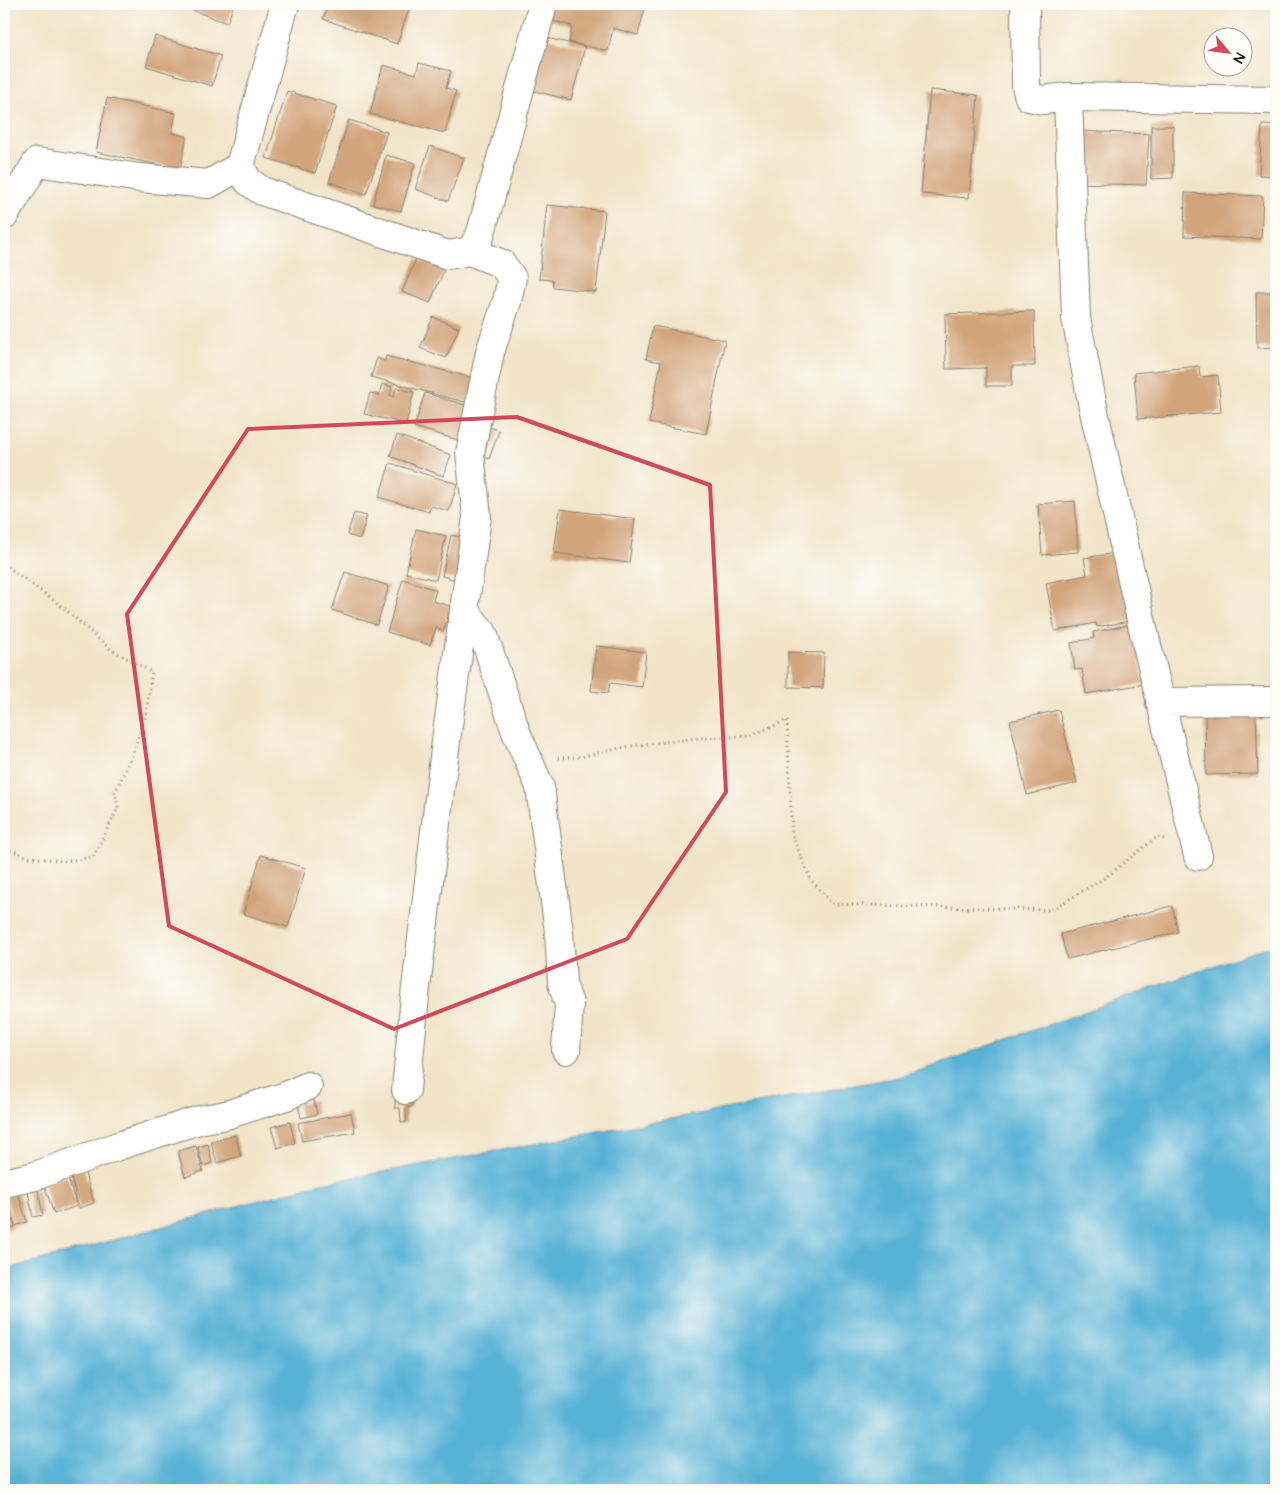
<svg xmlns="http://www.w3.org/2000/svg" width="1280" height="1494" viewBox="0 0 1280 1494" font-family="'Architects Daughter',sans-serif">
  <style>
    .water { fill: #59b2d6; stroke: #3a6779 }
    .building { fill: #d2a47c }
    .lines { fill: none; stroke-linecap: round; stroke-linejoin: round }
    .minor-casing { stroke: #868072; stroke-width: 30 }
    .path { stroke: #868072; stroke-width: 3; stroke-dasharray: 1 4; stroke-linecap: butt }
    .minor { stroke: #fff; stroke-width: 28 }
    .marked { fill: none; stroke: #d1495b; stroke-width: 4; stroke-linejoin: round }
  </style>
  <rect width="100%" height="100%" fill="#fdfcf7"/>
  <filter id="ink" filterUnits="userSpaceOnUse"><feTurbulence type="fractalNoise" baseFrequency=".02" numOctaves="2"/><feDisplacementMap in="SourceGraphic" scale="10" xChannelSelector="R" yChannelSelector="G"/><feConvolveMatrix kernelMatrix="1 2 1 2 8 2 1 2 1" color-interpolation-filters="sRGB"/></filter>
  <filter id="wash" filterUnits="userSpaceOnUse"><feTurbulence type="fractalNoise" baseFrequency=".0096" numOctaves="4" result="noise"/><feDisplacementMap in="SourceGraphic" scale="20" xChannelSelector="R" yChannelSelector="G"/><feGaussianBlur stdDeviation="1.12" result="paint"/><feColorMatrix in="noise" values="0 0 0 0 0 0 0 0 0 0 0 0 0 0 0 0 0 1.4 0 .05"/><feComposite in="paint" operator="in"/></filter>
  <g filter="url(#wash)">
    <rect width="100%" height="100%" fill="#f1e4c9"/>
    <path class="water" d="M1276,947V1490H4V1270L322,1183L904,1076L1264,948Z"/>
    <g id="blocks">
      <path class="building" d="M176,4H234L227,23Z
        M329,4H411L397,44L323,19Z
        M549,4H646L638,35L613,28L608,51L569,42L572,26L545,19Z
        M155,36L221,56L212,86L146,66Z
        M539,36L585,47L571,100L526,89Z
        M419,63L451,71L446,88L456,91L445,133L370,114L383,65L416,74Z
        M930,90L978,95L969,198L921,194Z
        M287,91L337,106L315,173L266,158Z
        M107,98L176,113L172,133L187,136L180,169L96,152Z
        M349,120L387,132L366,194L329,182Z
        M1262,125L1276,126V176L1259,175Z
        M1151,126H1173V178L1151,179Z
        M1080,131L1149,134L1146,185L1077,183Z
        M430,146L464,158L448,201L415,189Z
        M386,155L415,163L401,211L373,204Z
        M1185,193L1263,196L1261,239L1184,236Z
        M547,205L605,211L596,292L553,287L552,280L539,279Z
        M416,259L444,270L430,303L402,292Z
        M1256,292H1276V347L1257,348Z
        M1034,311L1035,366H1012V386H986V368L946,369L945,314Z
        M433,317L459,328L446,358L420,348Z
        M653,326L725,340L706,434L649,423L661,362L646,359Z
        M386,356L481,380L475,405L371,377L377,358L385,361Z
        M1199,366L1200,377L1218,375L1221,412L1138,419L1134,373Z
        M382,384L392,387L390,395L394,397L396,388L414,392L406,424L364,414L370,393L379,395Z
        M425,393L475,408L464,442L414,427Z
        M488,426L499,431L489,459L478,454Z
        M397,435L451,455L443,476L390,456Z
        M390,463L457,484L449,511L431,506L429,512L379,497Z
        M1075,501L1078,552L1042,555L1038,504Z
        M560,509L635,519L629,563L554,553Z
        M354,513L367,516L360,539L347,535Z
        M416,529L446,536L436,580L406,573Z
        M451,535L470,539L461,581L442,576Z
        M1122,552L1134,620L1097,627L1096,623L1055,631L1046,583L1087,575L1084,558Z
        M345,572L389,586L377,625L332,610Z
        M403,579L436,590L433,601L451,606L444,631L436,628L430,645L387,632Z
        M1134,624L1144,684L1086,694L1082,669L1075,670L1071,643L1094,638L1093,632Z
        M596,646L646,652L642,687L610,683L608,693L591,691Z
        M788,652L824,653L823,688L788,687Z
        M1059,710L1077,783L1027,795L1010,721Z
        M1256,714L1258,774L1206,775L1205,716Z
        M261,855L306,868L288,927L243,914Z
        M1172,906L1178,932L1067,959L1061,934Z
        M395,1092H412V1107L406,1108V1123L401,1122L400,1108H395Z
        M314,1100L317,1114L301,1118L298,1104Z
        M351,1113L355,1132L302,1141L298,1123Z
        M290,1122L295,1143L277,1148L271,1127Z
        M235,1135L241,1156L217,1163L211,1142Z
        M208,1144L212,1163L203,1166L198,1147Z
        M196,1146L203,1171L185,1177L178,1151Z
        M83,1167L94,1203L79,1208L69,1171Z
        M67,1176L77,1206L54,1214L44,1184Z
        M38,1190L43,1215L33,1217L28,1192Z
        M18,1193L27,1222L15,1226L6,1197Z
        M4,1198L15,1227L4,1231Z"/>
    </g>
  </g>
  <g filter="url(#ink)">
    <use href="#blocks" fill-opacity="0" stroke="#868072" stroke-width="1"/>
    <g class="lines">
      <g class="minor-casing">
        <path id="minor" d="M285,4L240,166L248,181L262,191L448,255L470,251L480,236L543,4
          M1025,4L1026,86L1029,97L1043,100L1068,97L1276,100
          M1068,97L1076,318L1093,407L1144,633L1198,856
          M4,216L37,162L140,178L209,184L240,166
          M464,610L483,633L516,732L540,787L559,932L562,983L569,1004L566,1050
          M1160,702L1276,701
          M406,1090L415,996L447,733L477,517L470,453L490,352L507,301L512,278L502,264L470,251
          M4,1183L35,1176L118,1146L199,1120L226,1115L286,1096L308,1086"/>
      </g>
      <path class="path" d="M4,564L64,608L110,649L152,672L146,714L132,756L115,792L118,808L93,857L65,861L29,857L4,848
        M558,758L580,757L630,746L699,738L750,736L787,720L792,835L811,880L832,904L1051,910L1106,877L1158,836L1164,839"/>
      <use href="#minor" class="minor"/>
    </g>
  </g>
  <path class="marked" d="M517,417L710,485L726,792L627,939L394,1029L169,926L127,614L248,429Z"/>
  <rect width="1280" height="1494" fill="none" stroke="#fdfcf7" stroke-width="20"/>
  <g transform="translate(1228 52) rotate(119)"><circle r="24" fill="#fdfcf7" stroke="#a3a29f"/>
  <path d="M0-4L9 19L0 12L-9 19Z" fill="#d1495b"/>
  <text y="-8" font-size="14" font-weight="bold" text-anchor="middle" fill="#1c1c1c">N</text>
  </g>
</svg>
